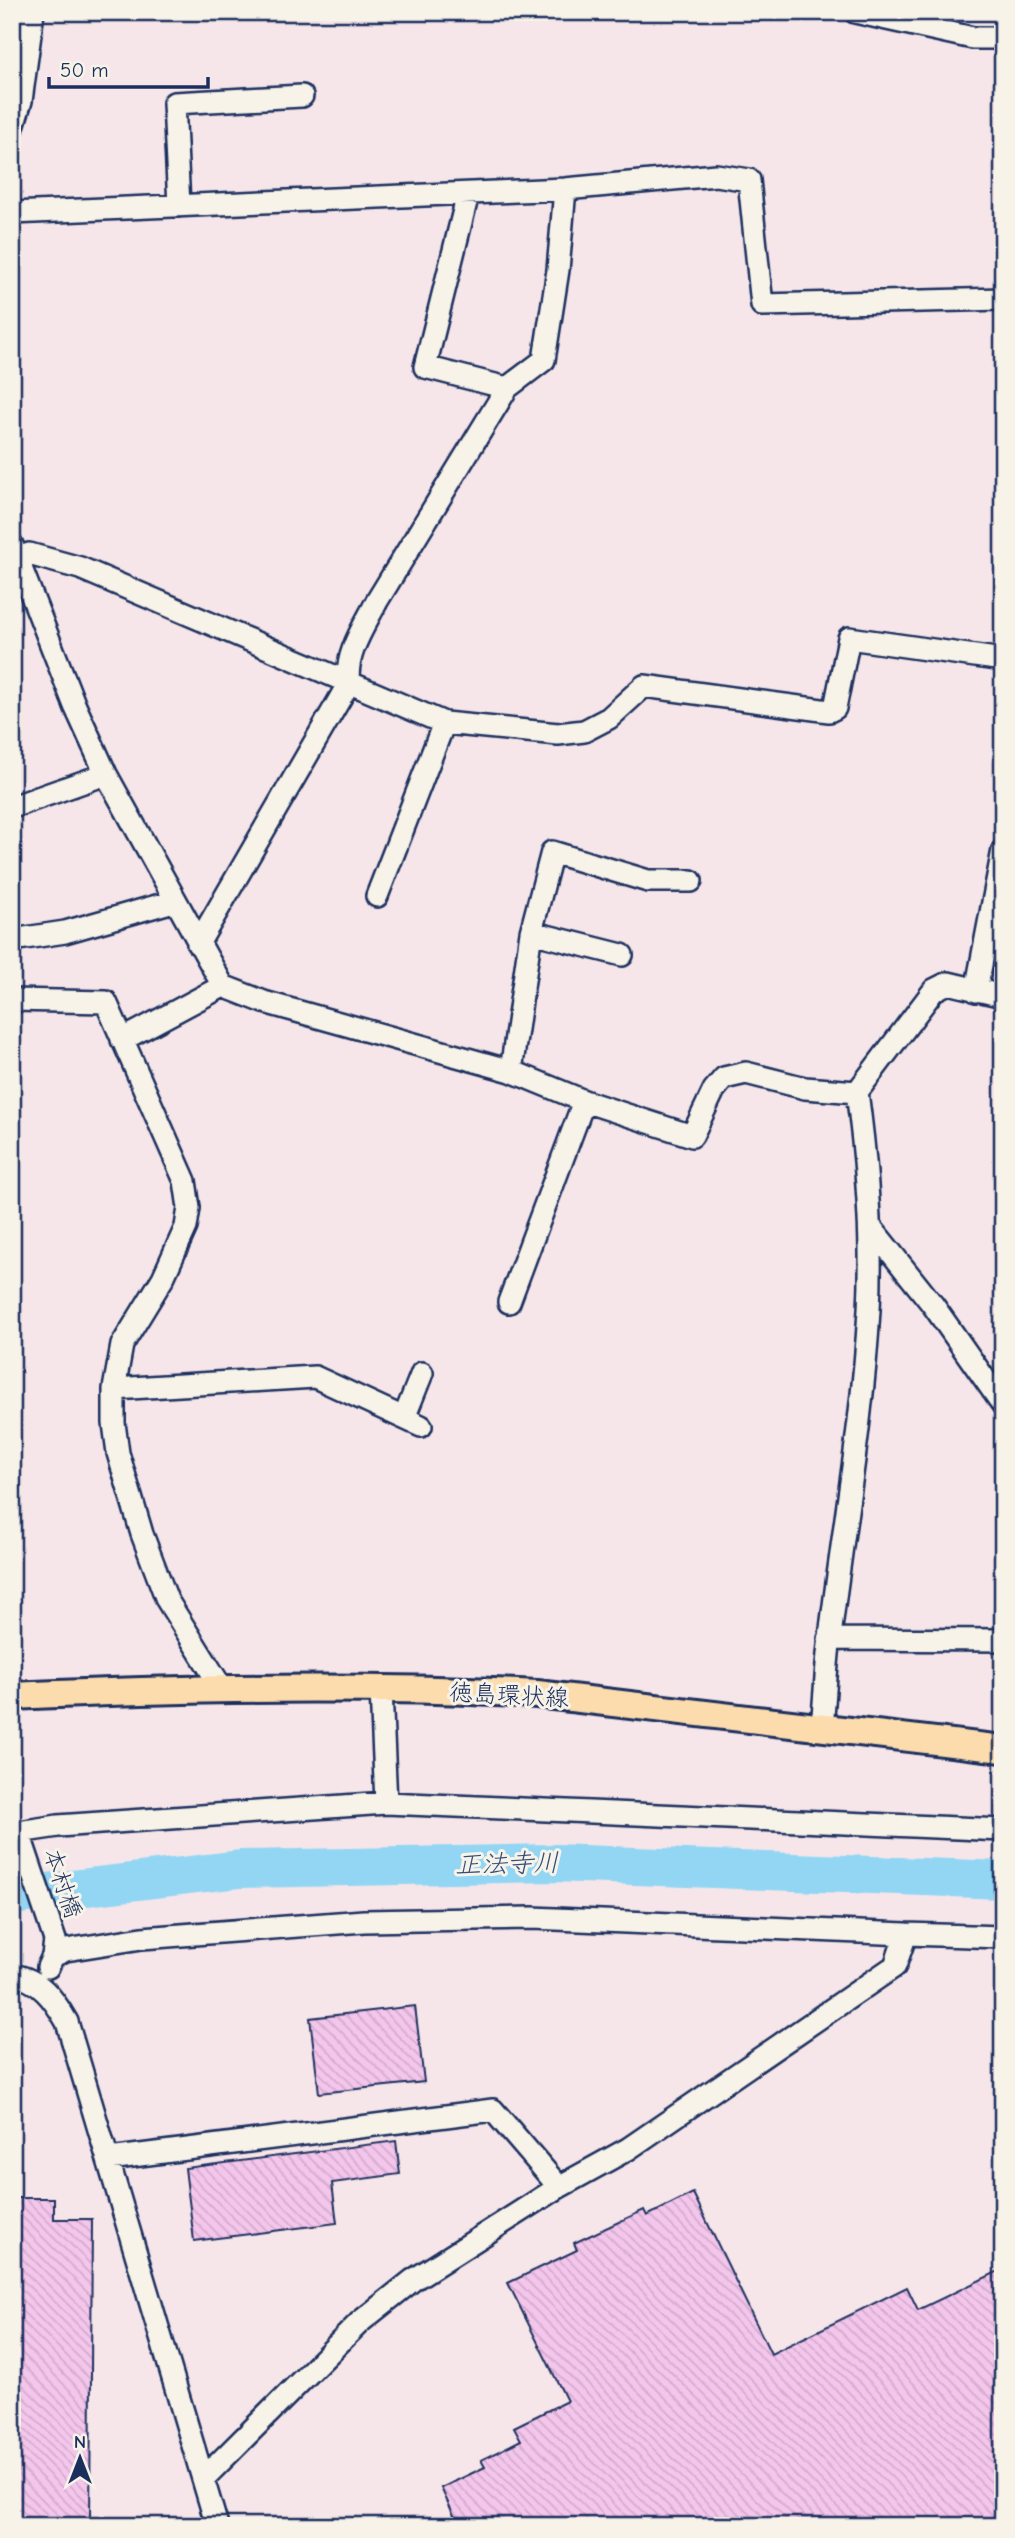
<svg xmlns="http://www.w3.org/2000/svg" width="1015" height="2538" viewBox="0 0 1015 2538" font-family="'Comic Neue','Klee One',sans-serif">
  <style>
    .lines { fill: none; stroke-linecap: round; stroke-linejoin: round }
    .river { stroke: #92d6f4; stroke-width: 38 }
    .building { fill: url(#building-back-hatch); stroke: #1b2f5e; stroke-width: 2 }
    .minor-casing { stroke: #1b2f5e; stroke-width: 26 }
    .major-casing { stroke: #1b2f5e; stroke-width: 32 }
    .minor { stroke: #f7f3e8; stroke-width: 21 }
    .major { stroke: #fcdcac; stroke-width: 26 }
    .labels { text-anchor: middle; dominant-baseline: central; stroke-width: 6; stroke-linejoin: round; paint-order: stroke }
    .street-label { font-size: 24px; fill: #1b2f5e; stroke: #f7f3e8 }
    .water-label { font-size: 26px; font-style: italic; fill: #33507c; stroke: #f7f3e8 }
  </style>
  <defs>
    <pattern id="building-back-hatch" width="6" height="6" patternUnits="userSpaceOnUse" patternTransform="scale(1.75)"><rect width="6" height="6" fill="#f4c6eb"/><path d="M-1 5l2 2M0 0l6 6M5-1l2 2" fill="none" stroke="#d1aacc"/></pattern>
  </defs>
  <rect width="100%" height="100%" fill="#f6e6e9"/>
  <filter id="ink" filterUnits="userSpaceOnUse"><feTurbulence type="fractalNoise" baseFrequency=".0143" numOctaves="2"/><feDisplacementMap in="SourceGraphic" scale="14" xChannelSelector="R" yChannelSelector="G"/><feConvolveMatrix kernelMatrix="1 2 1 2 8 2 1 2 1" color-interpolation-filters="sRGB"/></filter>
  <g filter="url(#ink)">
    <g class="lines">
      <path class="river" d="M12,1896L240,1869L556,1863L1003,1880"/>
    </g>
    <path class="building" d="M415,2006L424,2082L319,2093L310,2018Z
      M396,2141L400,2174L332,2183L337,2223L194,2241L185,2168Z
      M693,2193L771,2354L907,2287L918,2310L1003,2269V2526H459L441,2488L485,2467L481,2460L521,2440L514,2427L567,2401L508,2283L577,2250L574,2243L644,2210L647,2216Z
      M12,2198H54V2219H92L90,2526H12Z"/>
    <g class="lines">
      <g class="minor-casing">
        <path id="minor" d="M855,12L973,38H1003
          M12,130L21,101L33,12
          M468,194L425,367L507,388
          M179,206L174,103L302,96
          M12,213L565,189L716,175L749,180L762,305L1003,299
          M12,545L75,706L106,774L223,986L264,1002L511,1071L584,1101L692,1136L714,1090L724,1078L746,1073L805,1088L857,1092
          M18,558L29,554L80,568L444,723L558,734L584,731L609,718L644,686L829,711L835,708L849,638L1003,660
          M12,807L106,774
          M377,896L444,723
          M531,932L622,955
          M12,940L65,932L174,901
          M198,944L349,683C344,655 365,625 377,601L507,388L544,360L558,270L565,189
          M976,991L1003,850
          M12,1000L106,1002L185,1181L189,1208L186,1227L163,1278L122,1345L114,1389V1423L118,1453L142,1534L167,1600L223,1690
          M122,1040L223,986
          M511,1071L531,932L552,852L648,881H691
          M870,1226L933,1305L1003,1405
          M509,1302L584,1101
          M114,1389L315,1377L421,1426
          M404,1418L422,1373
          M829,1639L1003,1640
          M381,1690L386,1803
          M822,1727C825,1697 826,1666 830,1637C843,1528 863,1420 869,1310C873,1236 867,1165 857,1092L934,990L948,983L1003,996
          M12,1833L58,1826L386,1803L1003,1830
          M22,1842L55,1940L53,1956L48,1967
          M53,1956L66,1950L142,1938L364,1921L532,1918L906,1934
          M12,1975C40,1979 54,1999 67,2022L217,2526
          M109,2159L493,2110L559,2187L628,2149L895,1966L906,1934L1003,1937
          M203,2479L360,2322L413,2280L559,2187"/>
      </g>
      <g class="major-casing">
        <path id="major" d="M12,1696C186,1688 363,1685 537,1694L1003,1749"/>
      </g>
      <use href="#minor" class="minor"/>
      <use href="#major" class="major"/>
    </g>
  </g>
  <g class="labels">
    <g class="street-label">
      <text transform="translate(509 1695) rotate(3)">徳島環状線</text>
      <text transform="translate(63 1883) rotate(71)">本村橋</text>
    </g>
    <g class="water-label">
      <text transform="translate(507 1864) rotate(-1)">正法寺川</text>
    </g>
  </g>
  <rect width="1015" height="2538" fill="none" stroke="#f7f3e8" stroke-width="42"/>
  <rect x="21" y="21" width="973" height="2496" fill="none" stroke="#1b2f5e" stroke-width="2.5" filter="url(#ink)"/>
  <g transform="translate(80 2458)" stroke="#f7f3e8" stroke-width="5" paint-order="stroke">
  <path d="M0-5L12 26L0 18L-12 26Z" fill="#1b2f5e"/>
  <text y="-10" font-size="19" font-weight="bold" text-anchor="middle" fill="#1b2f5e">N</text>
  </g>
  <path d="M49 77v10h159v-10" fill="none" stroke="#1b2f5e" stroke-width="3.5"/>
  <text x="60" y="77" font-size="21" fill="#1b2f5e" stroke="#f7f3e8" stroke-width="5" paint-order="stroke">50 m</text>
</svg>
